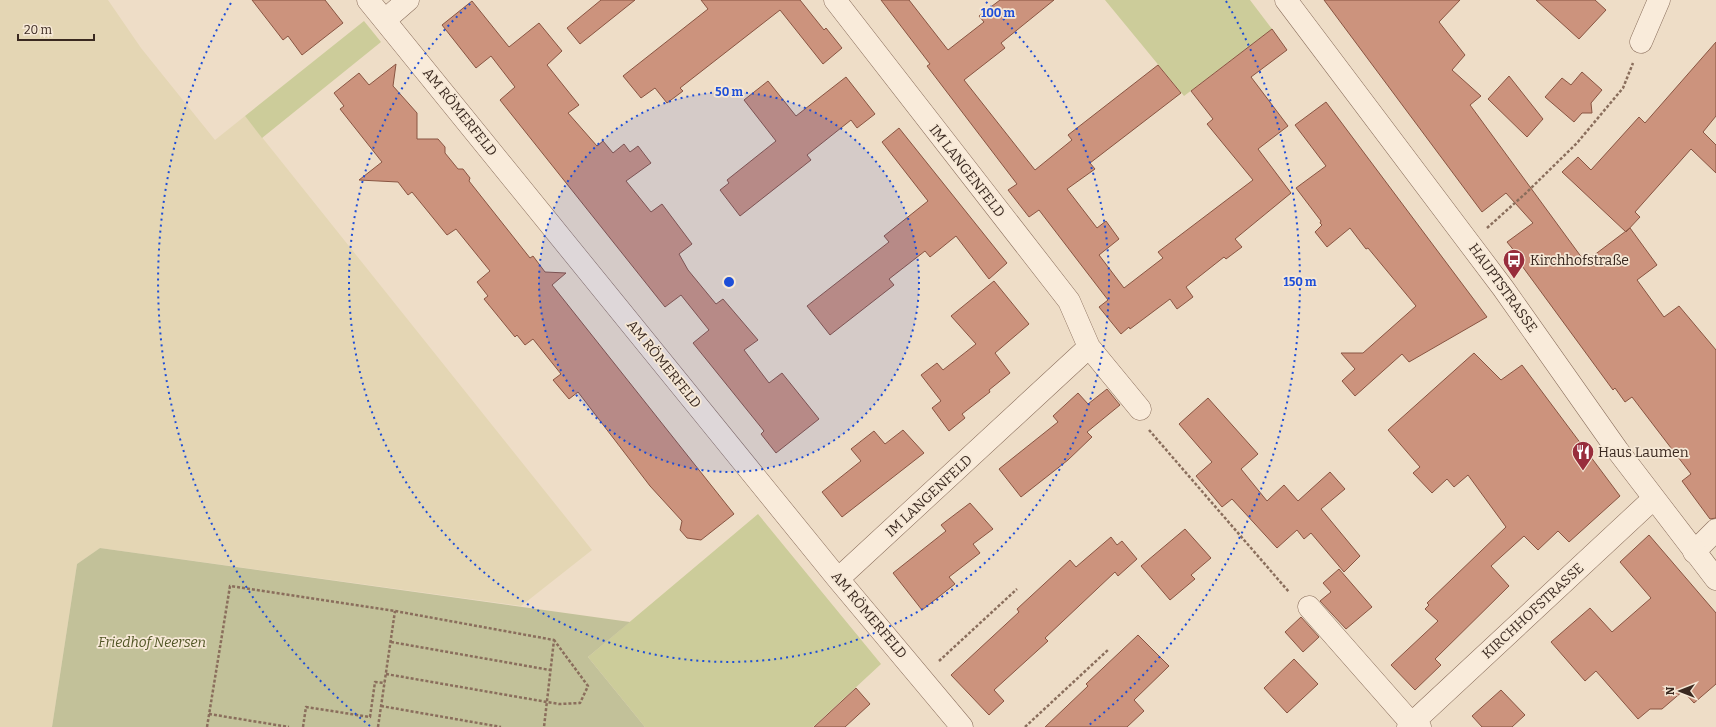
<svg xmlns="http://www.w3.org/2000/svg" width="1716" height="727" viewBox="0 0 1716 727" font-family="Bitter,serif">
  <style>
    .farmland { fill: #e4d6b4 }
    .green { fill: #cccc9a }
    .cemetery { fill: #c2c199 }
    .building { fill: #cc937d; stroke: #895542 }
    .lines { fill: none; stroke-linecap: round; stroke-linejoin: round }
    .minor-casing { stroke: #8a6e5c; stroke-width: 23 }
    .tertiary-casing { stroke: #8a6e5c; stroke-width: 23 }
    .path { stroke: #8a6e5c; stroke-width: 2.5; stroke-dasharray: 3 2; stroke-linecap: butt }
    .minor { stroke: #f9ebda; stroke-width: 22 }
    .tertiary { stroke: #f9ebda; stroke-width: 22 }
    .ring { fill: none; stroke: #1d4ed8; stroke-width: 2; stroke-dasharray: 2 4 }
    .labels { text-anchor: middle; dominant-baseline: central; stroke-width: 3.5; stroke-linejoin: round; paint-order: stroke }
    .street-label { font-size: 14px; fill: #3a2920; stroke: #f6e8d6 }
    .poi-label { font-size: 14px; fill: #3a2920; stroke: #f6e8d6; text-anchor: start }
    .park-label { font-size: 14px; font-style: italic; fill: #515626; stroke: #f6e8d6 }
    .centre { fill: #1d4ed8; stroke: #f6e8d6; stroke-width: 2 }
    .ring-label { font-size: 12px; text-anchor: middle; font-weight: bold; fill: #1d4ed8; stroke: #f6e8d6; stroke-width: 3.5; stroke-linejoin: round; paint-order: stroke }
  </style>
  <rect width="100%" height="100%" fill="#eeddc7"/>
  <path class="farmland" d="M0,0H108L141,48L215,140L245,116L592,550L521,606L100,548L77,564L52,727H0Z"/>
  <path class="green" d="M1105,0H1250L1272,29L1184,96Z
    M364,21L381,42L262,138L245,116Z
    M758,514L881,664L813,727H645L588,657Z"/>
  <path class="cemetery" d="M100,548L630,622L588,657L645,727H52L77,564Z"/>
  <path class="building" d="M252,0H325L343,23L302,55L288,36L283,40Z
    M601,0H635L580,44L567,28Z
    M701,0H800L824,30L826,28L842,48L823,64L780,10L680,88L683,91L667,103L655,88L641,98L623,76L708,9Z
    M881,0H909L948,50L984,22L979,16L1000,0H1054L1001,43L1005,48L964,80L1035,170L1072,140L1068,135L1158,65L1181,93L1090,163L1095,169L1067,189L1097,228L1106,221L1119,239L1099,255L1124,288L1163,258L1158,252L1253,180L1207,124L1213,119L1191,91L1272,29L1287,50L1251,77L1288,126L1258,149L1291,193L1235,239L1242,247L1226,259L1224,257L1186,287L1193,297L1177,309L1170,299L1130,329L1129,327L1121,334L1099,307L1108,300L1039,210L1029,217L1008,190L1017,184L927,66L930,64Z
    M1324,0H1460L1439,22L1465,55L1452,70L1481,96L1470,105L1585,262L1630,228L1657,265L1637,280L1664,317L1679,306L1716,350V518L1710,519L1682,481L1691,474L1632,397L1625,402L1615,388L1613,390L1514,255L1516,253L1507,242L1533,223L1506,193L1482,212Z
    M1536,0H1595L1606,10L1579,39Z
    M472,1L509,47L539,23L562,51L547,65L579,105L568,113L597,146L603,141L613,153L624,144L630,152L638,146L651,163L626,181L651,212L662,204L692,244L679,254L688,270L716,304L723,299L758,340L744,350L769,383L782,373L819,419L776,453L761,434L764,431L693,343L709,330L681,295L665,307L500,100L515,87L491,56L476,68L442,25Z
    M1716,42V116L1703,132L1716,145V173L1691,149L1635,212L1640,217L1626,232L1562,172L1578,157L1591,170L1639,117L1645,123Z
    M396,64L393,86L417,113V139H438L445,147V153L458,169H463L470,178L469,181L530,258L533,256L545,272L566,273L552,285L734,514L701,540L687,538L680,530L682,521L650,486L578,392L569,399L553,380L561,374L533,339L525,345L517,335L515,337L484,299L488,296L477,282L490,271L456,229L447,235L412,192L408,195L398,182L359,180L382,162L340,109L344,106L334,93L359,73L369,85Z
    M1582,72L1602,90L1591,103L1592,113H1582L1574,122L1545,97L1562,78L1571,85Z
    M1509,76L1543,119L1527,137L1488,99Z
    M846,77L875,114L857,128L851,120L807,155L811,160L740,216L720,190L729,183L727,180L776,141L744,100L768,81L796,116Z
    M1326,102L1487,317L1409,362L1402,354L1355,396L1342,381L1355,369L1341,353H1363L1416,306L1368,248L1366,249L1350,228L1327,247L1315,232L1322,225L1320,223L1321,221L1296,188L1326,166L1295,125Z
    M899,128L1007,263L989,279L956,236L930,257L925,251L889,279L894,285L830,335L807,306L889,242L884,236L928,201L882,142Z
    M994,281L1029,324L995,353L1010,373L989,390L990,392L962,414L965,418L949,431L932,408L941,401L921,375L937,363L943,370L976,344L951,316Z
    M1474,353L1501,380L1522,365L1620,496L1569,542L1558,531L1538,550L1524,536L1491,566L1509,586L1435,659L1441,665L1415,690L1391,665L1438,621L1425,609L1429,605L1427,603L1506,527L1468,475L1454,487L1447,479L1432,493L1413,473L1420,467L1388,430Z
    M1107,389L1120,405L1087,432L1092,437L1068,460L1021,497L999,469L1058,422L1053,416L1078,393L1088,404Z
    M1208,398L1258,454L1241,469L1267,501L1284,485L1298,501L1330,472L1345,489L1321,509L1360,556L1344,572L1311,533L1304,539L1297,530L1277,548L1232,499L1222,507L1196,476L1212,462L1179,424Z
    M903,430L924,453L842,517L822,492L861,461L851,449L874,431L885,444Z
    M970,503L993,529L973,544L980,553L949,577L955,584L922,610L893,573L946,531L941,525Z
    M1185,529L1211,558L1191,575L1195,579L1170,600L1141,566Z
    M1649,535L1716,613V684L1694,703L1683,691L1662,709H1650L1638,719L1596,671L1585,681L1551,642L1590,608L1612,632L1651,598L1620,562Z
    M1111,537L1117,545L1122,541L1137,559L1118,576L1115,572L1045,638L1048,641L994,690L1004,701L989,715L951,675L1019,612L1017,609L1070,560L1076,567Z
    M1339,569L1372,607L1346,629L1320,601L1331,592L1323,583Z
    M1301,617L1319,637L1303,652L1285,632Z
    M1138,635L1169,666L1134,700L1144,711L1127,727H1045L1088,686L1086,684Z
    M1294,659L1318,684L1287,713L1264,688Z
    M856,688L870,704L845,727H814Z
    M1501,690L1525,715L1512,727H1482L1472,716Z"/>
  <g class="lines">
    <g class="minor-casing">
      <path id="minor" d="M368,0L838,579L962,727
        M835,0L1069,301L1089,347L838,579
        M385,20L408,0
        M1641,42L1659,0
        M1089,347L1140,409
        M1694,552L1716,530
        M1309,607L1412,724L1420,727
        M1408,727L1653,499"/>
    </g>
    <g class="tertiary-casing">
      <path id="tertiary" d="M1286,0L1503,288L1618,451L1716,579"/>
    </g>
    <path class="path" d="M1487,228L1526,193L1577,143L1623,88L1633,63
      M1149,430L1289,592
      M391,642L550,670
      M939,661L1017,589
      M386,674L547,702L559,704L580,703L588,686L554,640
      M381,706L501,727
      M209,714L289,727
      M207,727L230,586L395,611L554,640L544,727
      M303,727L306,707L370,717L375,682L385,683
      M378,727L395,611
      M1025,727L1109,649"/>
    <use href="#minor" class="minor"/>
    <use href="#tertiary" class="tertiary"/>
  </g>
  <circle cx="729" cy="282" r="190" fill="#1d4ed8" fill-opacity=".12"/>
  <g class="ring">
    <circle cx="729" cy="282" r="190"/>
    <path d="M986 2A380 380 0 1 1 472 2"/>
    <path d="M370 726A571 571 0 0 1 232 1M1226 1A571 571 0 0 1 1088 726"/>
  </g>
  <defs>
    <g id="bus-pin" transform="scale(1.15)"><path d="M0 17L-7.5 6A9.5 9.5 0 1 1 7.5 6Z" fill="#982d3c" stroke="#f6e8d6"/><path d="M-5-6H5V4H4V6H2V4H-2V6H-4V4H-5ZM-3.5-4V0h7V-4ZM-3.5 1.2v1.5H-2V1.2ZM2 1.2v1.5H3.5V1.2Z" fill="#fff"/></g>
    <g id="restaurant-pin" transform="scale(1.15)"><path d="M0 17L-7.5 6A9.5 9.5 0 1 1 7.5 6Z" fill="#982d3c" stroke="#f6e8d6"/><path d="M-5-6h1v4h1v-4h1v4h1v-4h1v5L-1.5 .5V6h-2V.5L-5-1ZM5-6V6H3V1.5H1.5Q1.5-4 5-6Z" fill="#fff"/></g>
  </defs>
  <g fill-rule="evenodd">
    <use href="#bus-pin" x="1514" y="260"/>
    <use href="#restaurant-pin" x="1583" y="452"/>
  </g>
  <g class="labels">
    <g class="street-label">
      <text transform="translate(460 112) rotate(51)">AM RÖMERFELD</text>
      <text transform="translate(967 171) rotate(52)">IM LANGENFELD</text>
      <text transform="translate(1503 288) rotate(54)">HAUPTSTRASSE</text>
      <text transform="translate(664 364) rotate(51)">AM RÖMERFELD</text>
      <text transform="translate(929 496) rotate(-43)">IM LANGENFELD</text>
      <text transform="translate(1533 611) rotate(-43)">KIRCHHOFSTRASSE</text>
      <text transform="translate(869 615) rotate(50)">AM RÖMERFELD</text>
    </g>
    <g class="poi-label">
      <text x="1530" y="260">Kirchhofstraße</text>
      <text x="1598" y="452">Haus Laumen</text>
    </g>
    <g class="park-label">
      <text x="152" y="642">Friedhof Neersen</text>
    </g>
  </g>
  <circle cx="729" cy="282" r="6" class="centre"/>
  <g class="ring-label">
    <text x="998" y="17">100 m</text>
    <text x="729" y="96">50 m</text>
    <text x="1300" y="286">150 m</text>
  </g>
  <g transform="translate(1680 691) rotate(270)" stroke="#f6e8d6" stroke-width="3" paint-order="stroke">
  <path d="M0-3L7 15L0 10L-7 15Z" fill="#3a2920"/>
  <text y="-6" font-size="11" font-weight="bold" text-anchor="middle" fill="#3a2920">N</text>
  </g>
  <path d="M18 34v6h76v-6" fill="none" stroke="#3a2920" stroke-width="2"/>
  <text x="24" y="34" font-size="12" fill="#3a2920" stroke="#f6e8d6" stroke-width="3" paint-order="stroke">20 m</text>
</svg>
